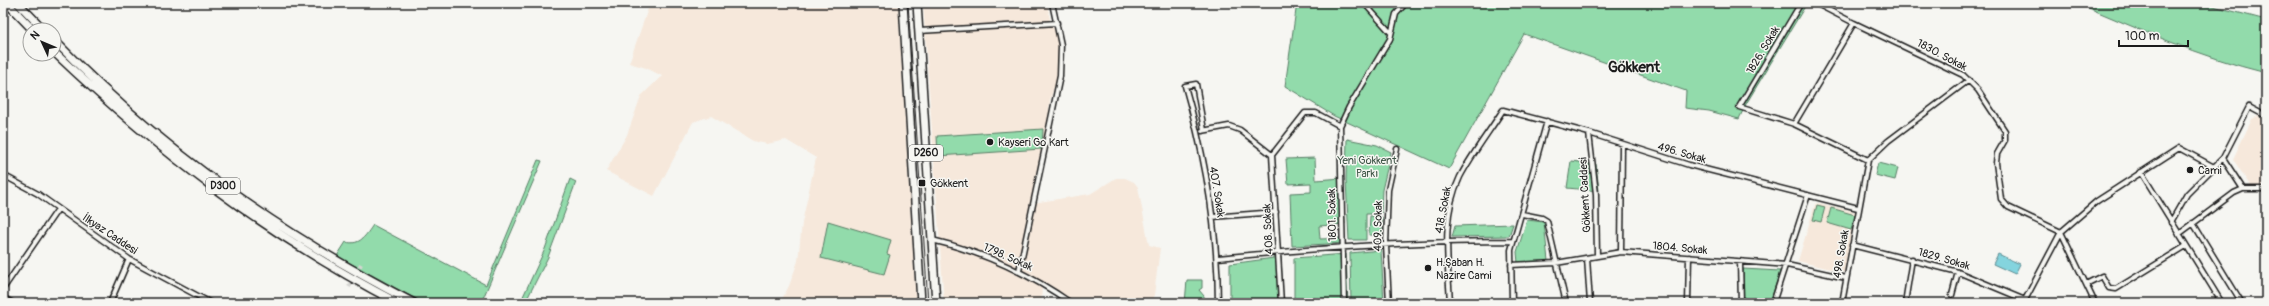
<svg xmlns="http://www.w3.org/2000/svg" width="2269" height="306" viewBox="0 0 2269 306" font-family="Pangolin,sans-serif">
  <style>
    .built { fill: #f6e8db }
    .green { fill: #92dbab; stroke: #577c64 }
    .water { fill: #84d4de; stroke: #5a8a90 }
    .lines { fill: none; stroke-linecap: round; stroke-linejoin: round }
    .minor-tunnel { stroke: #d5d5d2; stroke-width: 4; stroke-dasharray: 4 2; stroke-linecap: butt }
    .minor-casing { stroke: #1c1c1c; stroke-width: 7 }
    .trunk-casing { stroke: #1c1c1c; stroke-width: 10 }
    .minor { stroke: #f6f6f2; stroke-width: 4 }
    .trunk { stroke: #f6f6f2; stroke-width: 7 }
    .tram { stroke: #1c1c1c; stroke-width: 1 }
    .poi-dot { fill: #1c1c1c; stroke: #f6f6f2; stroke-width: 1.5 }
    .labels { text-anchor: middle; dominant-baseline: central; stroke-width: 3; stroke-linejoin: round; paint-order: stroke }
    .shield { fill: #f6f6f2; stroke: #5d5d5c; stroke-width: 1 }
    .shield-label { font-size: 10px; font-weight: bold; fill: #1c1c1c }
    .street-label { font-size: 11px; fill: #1c1c1c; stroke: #f6f6f2 }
    .poi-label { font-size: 11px; fill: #1c1c1c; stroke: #f6f6f2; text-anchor: start }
    .park-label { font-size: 11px; fill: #3f5547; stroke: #f6f6f2 }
    .district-label { font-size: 15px; font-weight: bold; fill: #1c1c1c; stroke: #f6f6f2 }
  </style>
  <rect width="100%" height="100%" fill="#f6f6f2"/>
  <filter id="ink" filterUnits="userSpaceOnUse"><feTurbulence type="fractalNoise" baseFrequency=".025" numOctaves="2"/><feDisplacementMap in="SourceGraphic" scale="8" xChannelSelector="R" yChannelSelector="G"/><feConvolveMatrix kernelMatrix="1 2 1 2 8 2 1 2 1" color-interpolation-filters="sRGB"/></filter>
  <g filter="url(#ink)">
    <path class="built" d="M650,3H898L916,303H785L781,301L789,286L798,261L802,223L816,158L786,140L767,144L753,141L711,116L693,122L654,196L606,171L627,135L641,96L662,76L646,68L629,63Z
      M923,3H1047L1050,19L1059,42L1058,75L1050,100L1048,123L1036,174L1033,203L1090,194L1116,178H1125L1134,182L1138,187L1149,245L1160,248L1153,303H1070L1042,287L1041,303H944Z
      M2258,116L2266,121V187H2251L2233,159L2252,119Z
      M1819,203L1856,212L1857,215L1847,273L1798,261L1815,204Z"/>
    <path class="green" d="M1297,3H1807L1746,104L1739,119L1709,111L1685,108L1686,91L1524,34L1449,169L1334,116L1285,86Z
      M2077,3H2202L2266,20V73C2201,57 2138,29 2077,3Z
      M1043,129L1042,149L938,156L937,136Z
      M1347,139L1377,145L1391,152L1382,190L1381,214H1366V240H1349L1346,181Z
      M1315,158L1316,180L1343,178L1345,224L1319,226L1320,239L1345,238V243L1292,246L1290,193L1311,192V183L1288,184L1286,159Z
      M538,160L542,161L481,303H423L337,256L346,242C360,246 366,235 373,225L486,285Z
      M1571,161L1596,164L1599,191L1567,188Z
      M1878,163L1898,168L1895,180L1875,175Z
      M570,179L576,182L548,257L525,303H520L545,249Z
      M1817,205L1825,207L1821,222L1813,220Z
      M1831,208L1855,215L1851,230L1827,223Z
      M1370,216L1382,217V235H1369Z
      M1527,220L1544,222L1548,261L1518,263L1517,252Z
      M828,221L891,240L887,254L890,255L884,274L821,258Z
      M1513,224L1509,236L1452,237L1455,226Z
      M1381,250L1384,303H1351L1350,253Z
      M1346,254L1348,303H1294V258Z
      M1281,257L1283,303H1230V264Z
      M1743,269L1780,271L1770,303H1744Z
      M1187,280H1202V288L1199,290L1204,296V303H1185Z"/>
    <path class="water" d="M1998,254L2020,264L2015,274L1993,264Z"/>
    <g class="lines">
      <path class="minor-tunnel" d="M357,272L361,264
        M349,287L354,278"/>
      <g class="minor-casing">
        <path id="minor" d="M1364,3L1391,33
          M1801,3L1739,107L1794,124L1854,23L1815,3
          M1854,23L1963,75L1978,90L2005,131V140L1997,154L1996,163L2001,199L2008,207L2061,232L2095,303
          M919,31L1057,23
          M1794,124L1868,160
          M1204,130L1196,84L1185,86C1205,156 1218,230 1218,303
          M1202,131L1229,126L1240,130L1272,155
          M1589,133L1596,194L1597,256
          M1272,155L1281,303
          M1272,155L1305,113H1316L1340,126
          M2223,158L2243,189
          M2141,172L2222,303
          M3,175L38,194L129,259L211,303
          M1522,214L1542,218L1547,221L1566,303
          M1212,217L1276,212
          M2171,222L2187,194L2223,158L2249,107L2266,116
          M2193,223L2242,303
          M2179,234L2234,193L2243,189H2266
          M932,240C983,252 1028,273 1071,303
          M1852,245L1958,272L2025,300L2026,303
          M1621,252L1622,144
          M1218,258C1316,248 1415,241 1513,241
          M1587,258L1590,303
          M1740,262L1741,303
          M1511,265L1556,263L1621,252L1787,265L1846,278
          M1019,271L1060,76L1061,45L1052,3
          M2086,284L2102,276L2109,288L2116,289L2186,246
          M3,289L58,209
          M1952,295L1958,272
          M3,298L13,303
          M2025,300L2061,232L2097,201L2179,148L2214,167
          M110,303L129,259
          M1344,303L1340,126L1349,107L1390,39L1396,14L1406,3
          M1389,303L1386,245L1388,190L1397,149
          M1450,303C1448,261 1441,216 1460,177C1472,154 1489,132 1503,110L1589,133L1689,165L1858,208
          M1512,303L1511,250L1547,121
          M1688,303L1689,257
          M1773,303L1808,195
          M1842,303L1868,160L1888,141L1969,80
          M1905,303L1912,259"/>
      </g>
      <g class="trunk-casing">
        <path id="trunk" d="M7,3L33,30
          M18,3L44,30
          M903,3L921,303
          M917,3L936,303
          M54,40C157,147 282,235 414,303
          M54,52C160,153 267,235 398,303"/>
      </g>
      <use href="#minor" class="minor"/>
      <use href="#trunk" class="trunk"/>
      <path class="tram" d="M908,3L928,303"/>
    </g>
  </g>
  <g class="poi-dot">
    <circle cx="990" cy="142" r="4"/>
    <circle cx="2190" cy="170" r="4"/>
    <rect x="918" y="179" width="8" height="8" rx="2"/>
    <circle cx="1428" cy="268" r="4"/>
  </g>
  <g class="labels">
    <g class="shield">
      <rect x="909" y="145" width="34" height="16" rx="3"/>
      <rect x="206" y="178" width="34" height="16" rx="3"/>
    </g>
    <g class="shield-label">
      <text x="926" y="153">D260</text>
      <text x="223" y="186">D300</text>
    </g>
    <g class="street-label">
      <text transform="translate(1763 50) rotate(-59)">1826. Sokak</text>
      <text transform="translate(1942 55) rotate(28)">1830. Sokak</text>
      <text transform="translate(1682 153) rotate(16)">496. Sokak</text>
      <text transform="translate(1217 192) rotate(81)">407. Sokak</text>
      <text transform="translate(1585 195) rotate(-93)">Gökkent Caddesi</text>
      <text transform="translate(1443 210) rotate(-79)">418. Sokak</text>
      <text transform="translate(1332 215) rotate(-91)">1801. Sokak</text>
      <text transform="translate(1378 226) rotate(-89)">409. Sokak</text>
      <text transform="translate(1268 229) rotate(-93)">408. Sokak</text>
      <text transform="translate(110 234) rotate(34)">İlkyaz Caddesi</text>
      <text transform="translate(1680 248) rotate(5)">1804. Sokak</text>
      <text transform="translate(1841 254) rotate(-80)">498. Sokak</text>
      <text transform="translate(1008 257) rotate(24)">1798. Sokak</text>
      <text transform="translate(1944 259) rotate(16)">1829. Sokak</text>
    </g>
    <g class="poi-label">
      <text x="998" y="142">Kayseri Go Kart</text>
      <text x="2198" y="170">Cami</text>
      <text x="930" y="183">Gökkent</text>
      <text x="1436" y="262">H.Şaban H.<tspan x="1436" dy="13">Nazire Cami</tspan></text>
    </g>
    <g class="park-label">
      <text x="1367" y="160">Yeni Gökkent<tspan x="1367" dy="13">Parkı</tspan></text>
    </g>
    <g class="district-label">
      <text x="1634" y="67">Gökkent</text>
    </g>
  </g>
  <rect width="2269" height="306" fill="none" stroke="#f6f6f2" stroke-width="16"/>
  <rect x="8" y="8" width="2253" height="290" fill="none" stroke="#1c1c1c" stroke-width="1.5" filter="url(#ink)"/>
  <g transform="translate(42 42) rotate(314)"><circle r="19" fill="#f6f6f2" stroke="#9f9f9c"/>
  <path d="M0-3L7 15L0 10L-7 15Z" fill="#1c1c1c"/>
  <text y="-6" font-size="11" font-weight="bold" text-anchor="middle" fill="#1c1c1c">N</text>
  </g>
  <path d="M2119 40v6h69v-6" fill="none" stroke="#1c1c1c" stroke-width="2"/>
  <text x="2125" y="40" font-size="12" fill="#1c1c1c" stroke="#f6f6f2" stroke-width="3" paint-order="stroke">100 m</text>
</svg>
